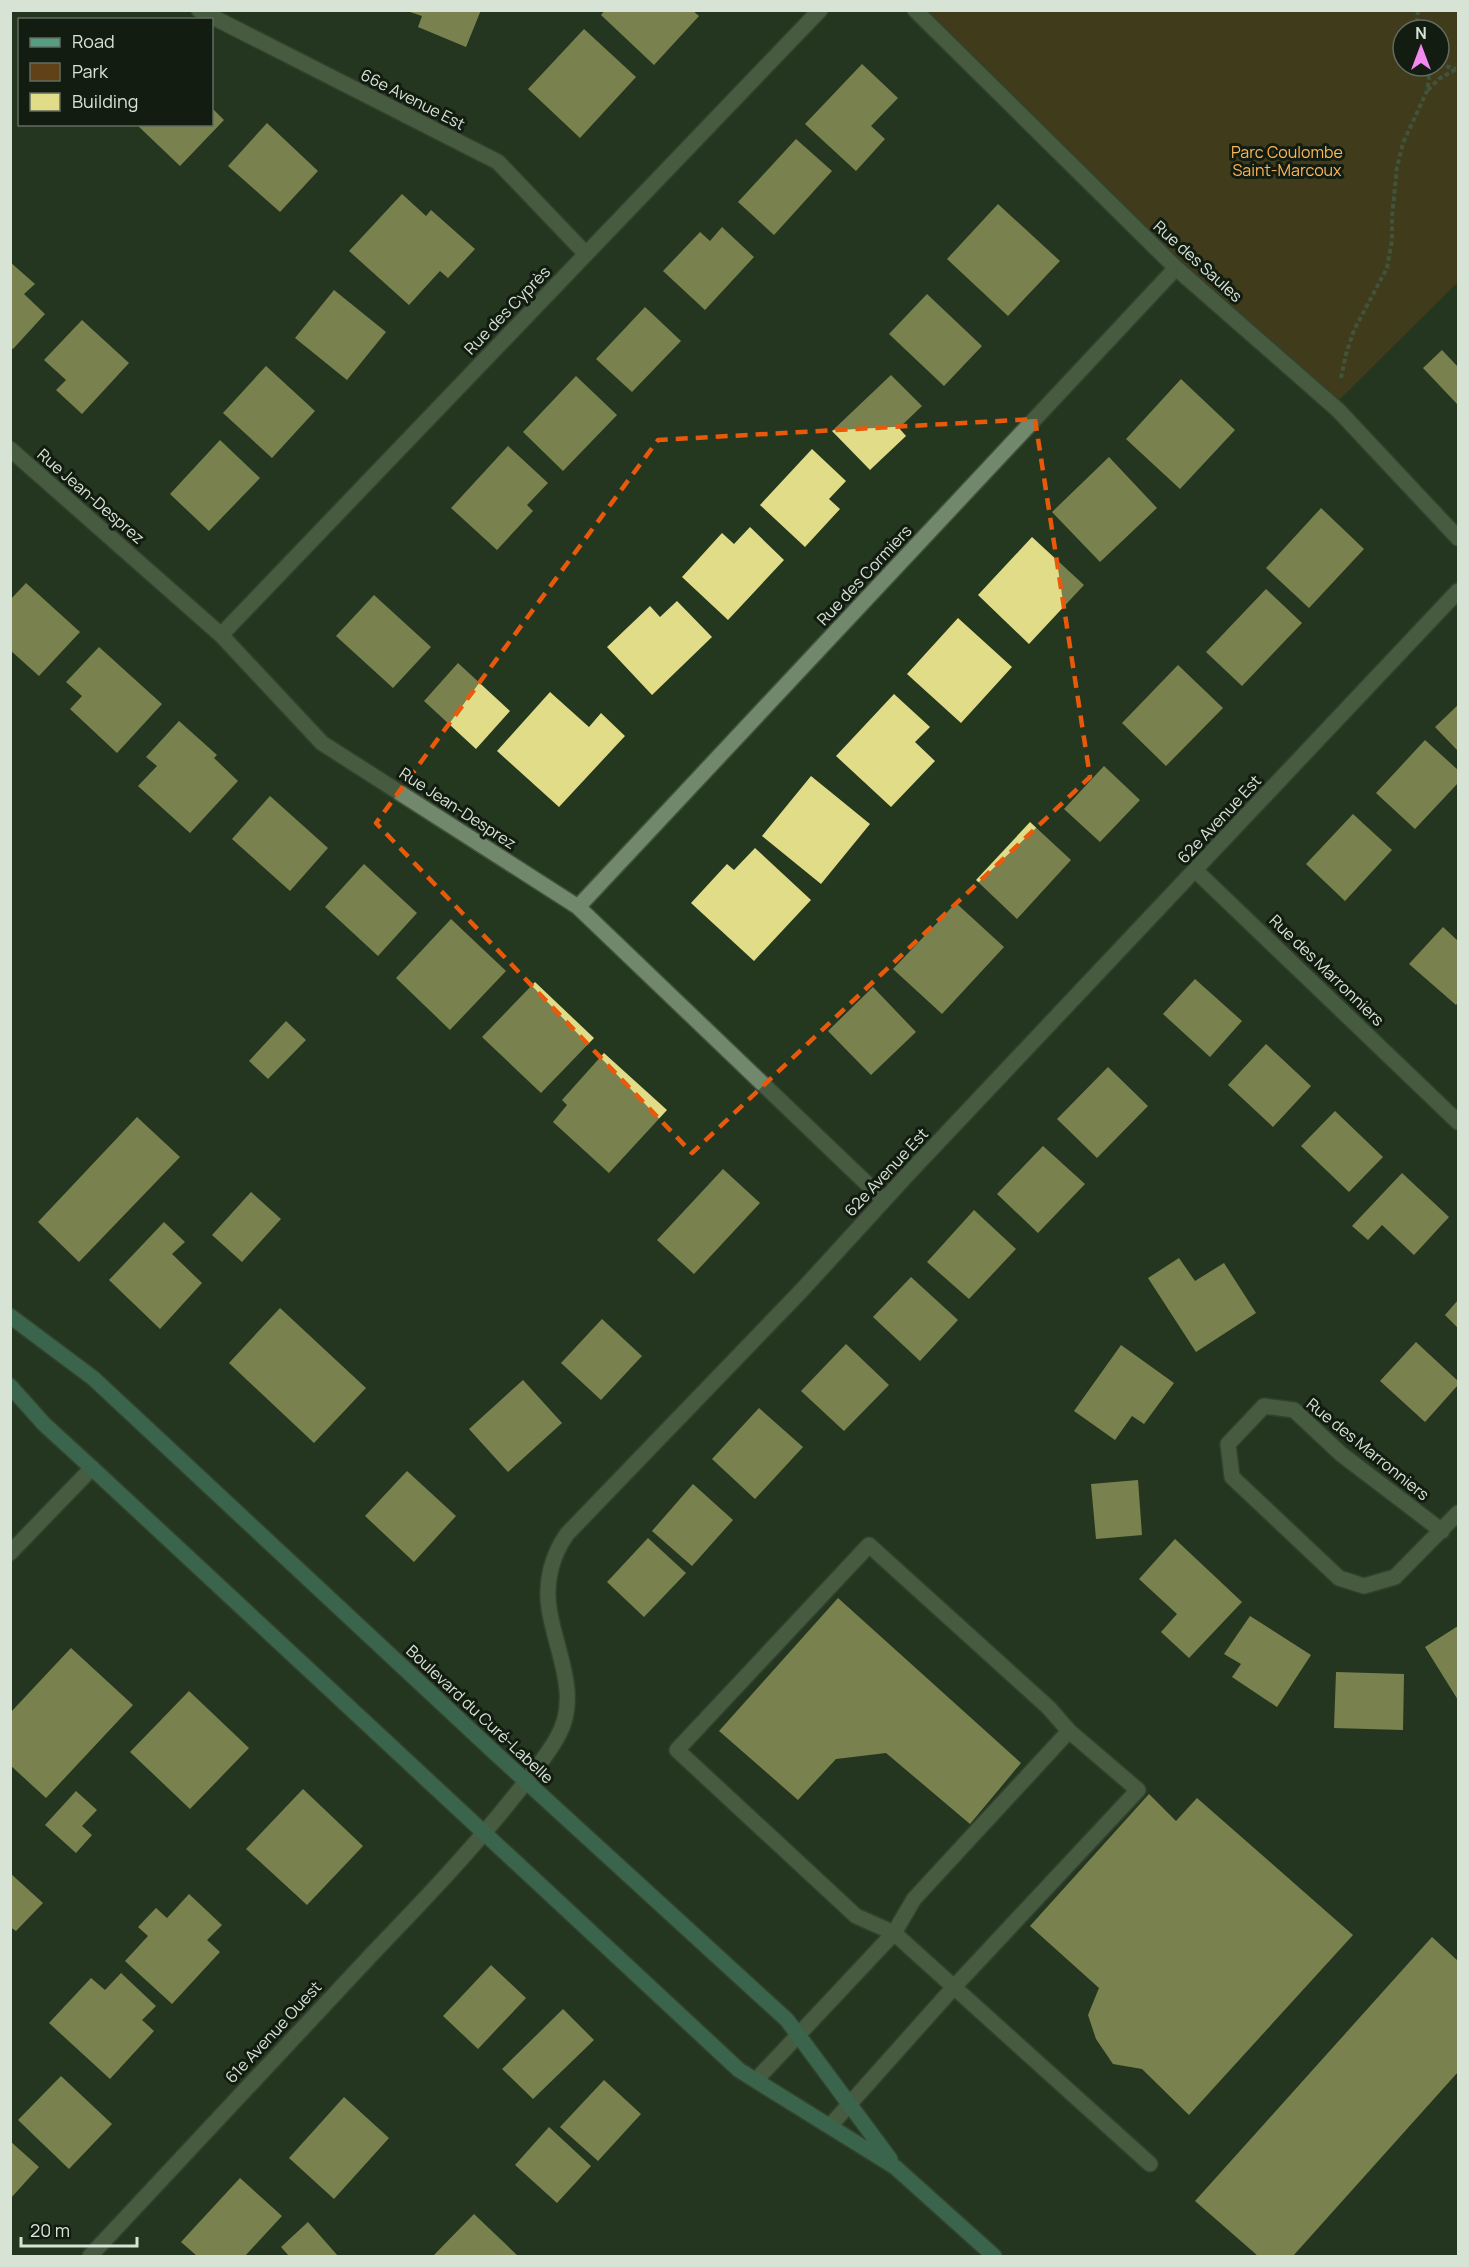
<svg xmlns="http://www.w3.org/2000/svg" width="1469" height="2267" viewBox="0 0 1469 2267" font-family="Manrope,sans-serif">
  <style>
    .green { fill: #614218; fill-rule: evenodd }
    .building { fill: #e0dc88 }
    .lines { fill: none; stroke-linecap: round; stroke-linejoin: round }
    .service-casing { stroke: #41513d; stroke-width: 18 }
    .minor-casing { stroke: #41513d; stroke-width: 18 }
    .primary-casing { stroke: #41513d; stroke-width: 18 }
    .path { stroke: #657661; stroke-width: 4; stroke-dasharray: 4.5 3; stroke-linecap: butt }
    .service { stroke: #72886c; stroke-width: 15 }
    .minor { stroke: #72886c; stroke-width: 15 }
    .primary { stroke: #559e83; stroke-width: 15 }
    .marked { fill: none; stroke: #e8590c; stroke-width: 4.5; stroke-dasharray: 12 8; stroke-linejoin: round }
    .labels { text-anchor: middle; dominant-baseline: central; stroke-width: 6; stroke-linejoin: round; paint-order: stroke }
    .street-label { font-size: 16px; fill: #d7e4d5; stroke: #131c11 }
    .park-label { font-size: 16px; fill: #fdb659; stroke: #131c11 }
  </style>
  <rect width="100%" height="100%" fill="#24371f"/>
  <path class="green" d="M919,11H1458V282L1333,406L1083,177ZM1403,30H1439V66H1403Z"/>
  <path class="building" d="M481,10L466,47L418,27L422,16L407,11Z
    M605,10H692L699,16L654,65L601,15Z
    M584,29L636,77L580,138L528,89Z
    M862,64L898,98L871,126L885,139L856,171L805,124Z
    M212,108L224,120L180,166L136,124H212Z
    M267,123L318,171L280,212L228,166Z
    M796,139L832,171L774,235L738,202Z
    M402,194L426,216L431,210L475,249L448,278L440,271L409,305L349,251Z
    M998,204L1060,261L1008,316L947,259Z
    M722,227L754,257L705,310L663,271L700,232L710,241Z
    M10,262L35,284L24,294L45,314L13,349L10,347Z
    M334,290L386,332L347,380L295,338Z
    M927,294L982,346L944,386L889,334Z
    M645,307L681,341L632,392L596,359Z
    M82,320L129,363L82,414L56,390L66,380L44,360Z
    M1442,350L1458,367V405L1423,368Z
    M266,366L315,411L272,458L223,413Z
    M891,375L922,406L899,428L906,436L870,470L832,431Z
    M576,376L617,415L563,471L523,432Z
    M1181,379L1235,430L1180,489L1126,439Z
    M220,440L260,478L209,531L170,494Z
    M508,446L548,483L527,505L533,511L497,550L451,508Z
    M812,449L846,481L829,499L840,509L805,547L760,505Z
    M1109,457L1157,508L1100,562L1052,512Z
    M1321,508L1364,549L1309,608L1266,568Z
    M750,527L784,560L728,620L682,577L722,533L734,544Z
    M1032,537L1084,585L1029,644L978,595Z
    M26,583L80,632L39,676L10,650V600Z
    M1266,589L1302,623L1242,686L1206,652Z
    M374,595L431,647L393,688L336,636Z
    M677,601L712,637L652,695L607,647L650,606L660,617Z
    M958,618L1012,667L961,723L907,674Z
    M99,647L162,704L117,753L70,709L82,696L66,682Z
    M458,663L510,711L476,749L424,701Z
    M1178,665L1223,708L1166,766L1122,723Z
    M550,692L589,727L601,713L625,736L559,807L497,751Z
    M894,694L930,727L915,742L935,761L891,807L836,756Z
    M1458,705V751L1435,727Z
    M179,721L217,755L214,758L238,781L190,833L138,786L157,766L146,757Z
    M1425,740L1458,770V783L1415,829L1376,793Z
    M1104,766L1140,800L1100,842L1064,809Z
    M811,776L870,824L821,884L762,836Z
    M270,796L328,848L290,891L232,839Z
    M1353,814L1392,850L1345,901L1306,864Z
    M1030,822L1071,860L1017,919L976,880Z
    M755,848L811,900L754,961L691,903L727,864L734,870Z
    M364,864L417,913L378,956L325,907Z
    M956,903L1004,947L942,1014L893,969Z
    M451,919L506,971L450,1030L396,978Z
    M1443,927L1458,941V1002L1456,1005L1409,964Z
    M1195,979L1242,1021L1210,1057L1163,1014Z
    M535,982L594,1038L541,1093L482,1037Z
    M873,987L916,1032L871,1075L828,1031Z
    M286,1021L306,1040L268,1079L249,1061Z
    M1266,1044L1311,1086L1273,1127L1228,1085Z
    M604,1053L667,1110L609,1173L553,1122L567,1105L562,1100Z
    M1108,1067L1148,1106L1097,1158L1057,1119Z
    M1335,1111L1383,1157L1349,1192L1301,1146Z
    M137,1117L180,1157L79,1262L38,1222Z
    M1043,1146L1085,1184L1038,1233L997,1194Z
    M723,1169L760,1203L694,1274L657,1240Z
    M1402,1173L1449,1217L1414,1255L1382,1225L1368,1240L1352,1226Z
    M251,1192L281,1219L242,1262L212,1235Z
    M974,1210L1016,1249L969,1299L927,1262Z
    M164,1222L185,1242L172,1254L202,1283L160,1329L109,1280Z
    M1179,1258L1195,1281L1224,1263L1256,1313L1196,1352L1148,1278Z
    M911,1277L958,1320L920,1361L873,1317Z
    M1458,1300V1328L1445,1315Z
    M280,1308L366,1388L314,1443L229,1363Z
    M602,1319L642,1356L601,1400L561,1363Z
    M1416,1342L1458,1381V1385L1425,1422L1380,1381Z
    M846,1344L889,1385L844,1431L801,1391Z
    M1121,1345L1174,1383L1144,1424L1132,1416L1115,1440L1074,1411Z
    M523,1380L562,1423L508,1472L469,1429Z
    M759,1408L803,1447L755,1499L712,1459Z
    M407,1471L456,1516L414,1562L365,1516Z
    M1138,1480L1142,1535L1096,1539L1091,1484Z
    M693,1484L733,1520L692,1566L652,1531Z
    M648,1538L686,1573L644,1617L607,1582Z
    M1175,1539L1242,1602L1189,1658L1161,1632L1177,1614L1139,1579Z
    M838,1598L1021,1763L970,1824L886,1753L836,1759L798,1800L719,1731Z
    M1250,1616L1311,1655L1277,1707L1232,1677L1241,1664L1224,1654Z
    M1458,1626V1700L1425,1647Z
    M71,1648L133,1705L46,1798L10,1765V1713Z
    M1336,1672L1404,1674L1403,1730L1334,1728Z
    M189,1691L249,1748L190,1809L130,1752Z
    M303,1789L363,1846L307,1905L246,1849Z
    M76,1791L97,1810L82,1826L92,1835L76,1853L45,1825Z
    M1149,1794L1176,1821L1197,1798L1353,1935L1189,2115L1142,2069L1113,2064L1096,2039L1088,2015L1099,1988L1030,1926Z
    M10,1873L43,1903L16,1931L10,1927Z
    M189,1894L222,1925L207,1940L220,1952L172,2004L125,1961L148,1936L138,1927L156,1908L167,1918Z
    M1432,1937L1458,1961V2072L1293,2256H1258L1195,2201Z
    M491,1965L526,1998L478,2049L443,2016Z
    M121,1973L156,2006L142,2020L154,2031L110,2079L49,2023L91,1978L105,1990Z
    M563,2009L594,2040L533,2099L502,2069Z
    M61,2076L112,2124L69,2169L18,2120Z
    M604,2080L641,2114L598,2161L560,2127Z
    M344,2097L389,2138L334,2199L289,2158Z
    M549,2127L591,2166L557,2203L515,2165Z
    M10,2141L39,2167L10,2199Z
    M240,2178L282,2216L245,2256H197L181,2242Z
    M474,2214L518,2256H433Z
    M308,2222L338,2256H289L281,2247Z"/>
  <g class="lines">
    <g class="service-casing">
      <path id="service" d="M756,2080L894,1933L1150,2164
        M830,2126L954,1987L1138,1790L1069,1731L914,1899L894,1933L856,1916L677,1750L869,1545L1049,1708L1069,1731"/>
    </g>
    <g class="minor-casing">
      <path id="minor" d="M199,10L498,162L585,253
        M915,10L1176,268L1338,410L1458,538
        M10,449L221,635L322,743L578,907L884,1200
        M221,635L820,10
        M1195,870L1458,1122
        M578,907L1176,268
        M1442,1531L1341,1454L1294,1410L1264,1406L1228,1444L1232,1477L1339,1578L1364,1586L1395,1577L1458,1513
        M10,1553L92,1468
        M90,2256C184,2154 279,2053 374,1952C422,1902 469,1853 512,1799C528,1779 546,1758 558,1736C581,1695 555,1650 549,1608C545,1582 552,1555 567,1534L802,1290L909,1173L1458,591"/>
    </g>
    <g class="primary-casing">
      <path id="primary" d="M10,1316L93,1378L494,1752L787,2020L890,2159
        M10,1386L44,1424L92,1468L739,2070L895,2167L994,2256"/>
    </g>
    <path class="path" d="M1416,30L1418,10
      M1439,64L1456,69
      M1428,90L1439,79L1456,69
      M1341,378L1346,354L1354,330L1387,268L1392,240V217L1397,167L1403,143L1427,91L1429,79L1426,66"/>
    <use href="#service" class="service"/>
    <use href="#minor" class="minor"/>
    <use href="#primary" class="primary"/>
  </g>
  <path d="M0 0H1469V2267H0ZM1035,419L1090,777L692,1153L376,823L658,440Z" fill="#24371f" fill-opacity=".55" fill-rule="evenodd"/>
  <path class="marked" d="M1035,419L1090,777L692,1153L376,823L658,440Z"/>
  <g class="labels">
    <g class="street-label">
      <text transform="translate(413 99) rotate(27)">66e Avenue Est</text>
      <text transform="translate(1198 261) rotate(42)">Rue des Saules</text>
      <text transform="translate(507 310) rotate(-46)">Rue des Cyprès</text>
      <text transform="translate(91 496) rotate(41)">Rue Jean-Desprez</text>
      <text transform="translate(864 575) rotate(-47)">Rue des Cormiers</text>
      <text transform="translate(458 808) rotate(33)">Rue Jean-Desprez</text>
      <text transform="translate(1219 819) rotate(-47)">62e Avenue Est</text>
      <text transform="translate(1327 970) rotate(44)">Rue des Marronniers</text>
      <text transform="translate(886 1172) rotate(-47)">62e Avenue Est</text>
      <text transform="translate(1368 1449) rotate(39)">Rue des Marronniers</text>
      <text transform="translate(480 1714) rotate(43)">Boulevard du Curé-Labelle</text>
      <text transform="translate(273 2032) rotate(-47)">61e Avenue Ouest</text>
    </g>
    <g class="park-label">
      <text x="1287" y="152">Parc Coulombe<tspan x="1287" dy="18">Saint-Marcoux</tspan></text>
    </g>
  </g>
  <rect width="1469" height="2267" fill="none" stroke="#d7e4d5" stroke-width="24"/>
  <rect x="18" y="18" width="195" height="108" fill="#131c11" stroke="#616c5f" stroke-width="1.5"/>
  <rect x="30" y="38" width="30" height="9" fill="#559e83" stroke="#616c5f" stroke-width="1.5"/>
  <text x="72" y="48" font-size="18" fill="#d7e4d5">Road</text>
  <rect x="30" y="63" width="30" height="18" fill="#614218" stroke="#616c5f" stroke-width="1.5"/>
  <text x="72" y="78" font-size="18" fill="#d7e4d5">Park</text>
  <rect x="30" y="93" width="30" height="18" fill="#e0dc88" stroke="#616c5f" stroke-width="1.5"/>
  <text x="72" y="108" font-size="18" fill="#d7e4d5">Building</text>
  <g transform="translate(1421 48)"><circle r="28" fill="#131c11" stroke="#616c5f" stroke-width="1.5"/>
  <path d="M0-4.5L10 22L0 15L-10 22Z" fill="#f489f0"/>
  <text y="-9" font-size="16" font-weight="bold" text-anchor="middle" fill="#d7e4d5">N</text>
  </g>
  <path d="M21 2237v9h116v-9" fill="none" stroke="#d7e4d5" stroke-width="3"/>
  <text x="30" y="2237" font-size="18" fill="#d7e4d5" stroke="#131c11" stroke-width="4.5" paint-order="stroke">20 m</text>
</svg>
